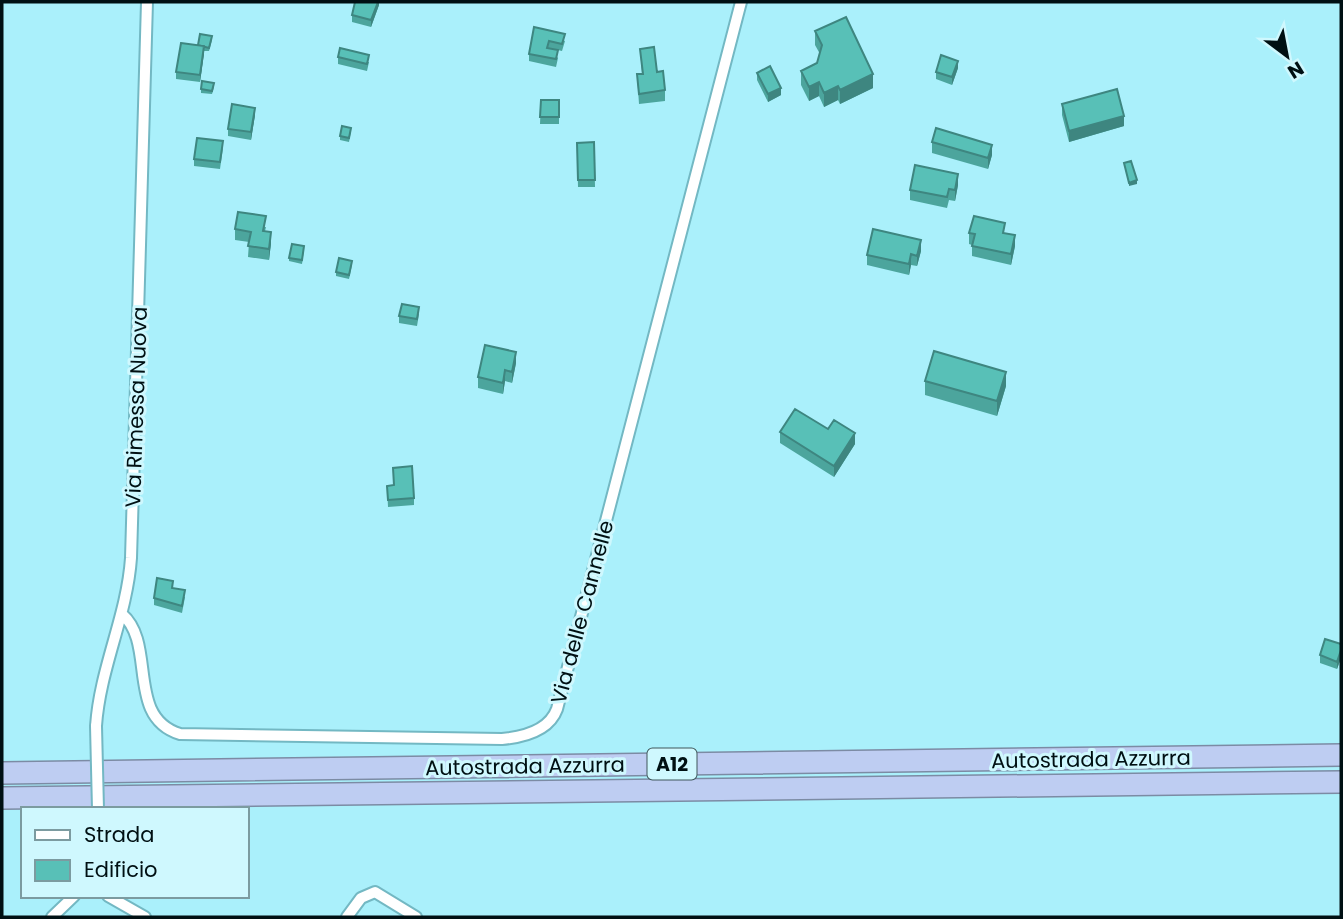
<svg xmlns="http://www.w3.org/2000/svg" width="1343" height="919" viewBox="0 0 1343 919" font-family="Poppins,sans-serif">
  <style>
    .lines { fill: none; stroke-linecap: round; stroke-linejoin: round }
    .minor-casing { stroke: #73b8c3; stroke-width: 14 }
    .motorway-casing { stroke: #7c8ba4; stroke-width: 24 }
    .minor { stroke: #fff; stroke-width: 10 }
    .motorway { stroke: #becdf2; stroke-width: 21 }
    .minor-bridge-casing { stroke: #73b8c3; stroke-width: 14; stroke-linecap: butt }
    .minor-bridge { stroke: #fff; stroke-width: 10 }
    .wall { fill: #4ca59d }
    .shaded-wall { fill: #3e8680 }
    .building { fill: #58c0b7; stroke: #3e8680; stroke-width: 2 }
    .labels { text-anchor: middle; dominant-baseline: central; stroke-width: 6; stroke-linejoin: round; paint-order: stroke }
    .shield { fill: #cff8fe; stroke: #3e565a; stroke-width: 2 }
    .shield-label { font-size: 19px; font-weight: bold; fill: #001013 }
    .street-label { font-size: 21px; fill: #001013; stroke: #cff8fe }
  </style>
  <rect width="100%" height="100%" fill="#aaf0fb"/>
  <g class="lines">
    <g class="minor-casing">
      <path id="minor" d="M122,614C157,644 125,717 180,734L502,739C524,737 549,731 557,709L741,2
        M96,726C100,668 127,616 131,558L147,2
        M108,896L145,917
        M52,917L74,896
        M347,917L361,898L375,892L416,917"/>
    </g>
    <g class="motorway-casing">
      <path id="motorway" d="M2,773L1341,755
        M2,798L1341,782"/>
    </g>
    <use href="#minor" class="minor"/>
    <use href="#motorway" class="motorway"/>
    <g class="minor-bridge-casing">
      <path id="minor-bridge" d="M96,726L98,809"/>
    </g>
    <use href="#minor-bridge" class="minor-bridge"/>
  </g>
  <path class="wall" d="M379,2V5L371,27L352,22V15Z
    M534,27L565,41L562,51L549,48L558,58L556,67L529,61V54Z
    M815,31L873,88L840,104L838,100L824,107L819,96L809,101L801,85V71L817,63L820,54L815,45Z
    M212,40L209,51H204L200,82L176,79V72L198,45Z
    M640,49L657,72L665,90V101L639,104L637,74H642Z
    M338,57L369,62L367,71L338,64Z
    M958,68L952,85L936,79V72Z
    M757,73L781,95L768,102L757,80Z
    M214,87L212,94L201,93V89Z
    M541,100H559V124H540Z
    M1062,104L1124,126L1069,142L1062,115Z
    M255,115L251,140L228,136V129Z
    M351,131L349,142L340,140V136Z
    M594,142L595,187H578L577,143Z
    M932,142L992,155L988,169L932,153Z
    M223,148L220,169L194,166V159Z
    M958,185L955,201L949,200L947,208L910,200V190Z
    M266,227L265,231L271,243L269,260L248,257L249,242L235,240V229Z
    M969,233H1005L1015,246L1011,265L972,256V245L969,244Z
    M304,250L302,264L289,261V258Z
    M921,251L917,266L911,265L909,275L867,265V255Z
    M352,265L349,279L336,276V272Z
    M419,314L417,326L399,323V316Z
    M516,363L512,383L505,381L503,394L478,388V377Z
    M925,381L1006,386L997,416L925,395Z
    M828,429L855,444L834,477L780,443V432Z
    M387,486L414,498V505L388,507Z
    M173,588L185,597L182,613L154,605V598Z
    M1341,644V658L1337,669L1320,663V655Z"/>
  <path class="shaded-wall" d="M378,2H379V5L371,27V20Z
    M204,46V54L200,82V75Z
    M958,61V68L952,85V77Z
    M873,74V88L840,104V90Z
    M819,82V96L809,101V87Z
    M838,86V100L824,107V93Z
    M781,88V95L768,102V94Z
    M255,108V115L251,140V132Z
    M1124,116V126L1069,142V131Z
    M992,145V155L988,169V158Z
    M958,174V185L955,201V190Z
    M1137,180V184L1129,186V183Z
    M271,232V243L269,260V249Z
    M1015,235V246L1011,265V254Z
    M921,240V251L917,266V256Z
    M911,254V265L909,275V264Z
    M516,352V363L512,383V372Z
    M505,370V381L503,394V383Z
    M1006,372V386L997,416V401Z
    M855,433V444L834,477V466Z
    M1341,650V658L1337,669V662Z"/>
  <path class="building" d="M355,2H378L371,20L352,15Z
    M846,17L873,74L840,90L838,86L824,93L819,82L809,87L801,71L817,63L822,45L815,31Z
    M534,27L565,34L562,44L549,41L547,48L558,50L556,59L529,54Z
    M200,34L212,36L209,48L198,45Z
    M181,43L204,46L200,75L176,72Z
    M654,47L657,72L663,71L665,90L639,94L637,74H643L640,49Z
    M340,48L369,55L367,64L338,57Z
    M941,55L958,61L952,77L936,72Z
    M770,66L781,88L768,94L757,73Z
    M202,81L214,83L212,91L201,89Z
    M1117,89L1124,116L1069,131L1062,104Z
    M541,100H559V117H540Z
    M232,104L255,108L251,132L228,129Z
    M342,126L351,128L349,138L340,136Z
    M936,128L992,145L988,158L932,142Z
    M197,138L223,141L220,162L194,159Z
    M594,142L595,180H578L577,143Z
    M1131,161L1137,180L1129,183L1124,163Z
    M915,165L958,174L955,190L949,189L947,197L910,190Z
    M238,212L266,216L263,231L271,232L269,249L248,246L251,232L235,229Z
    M974,216L1005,223L1003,233L1015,235L1011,254L972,246L975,234L969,233Z
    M873,229L921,240L917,256L911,254L909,264L867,255Z
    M292,244L304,246L302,260L289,258Z
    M339,258L352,261L349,275L336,272Z
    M402,304L419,307L417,319L399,316Z
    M485,345L516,352L512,372L505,370L503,383L478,377Z
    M934,351L1006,372L997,401L925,381Z
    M795,409L828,429L834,420L855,433L834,466L780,432Z
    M412,466L414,498L388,500L387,486L394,485L393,468Z
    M157,578L173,581L172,588L185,590L182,606L154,598Z
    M1325,639L1341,644V650L1337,662L1320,655Z"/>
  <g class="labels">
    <rect class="shield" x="647.5" y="748.5" width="49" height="31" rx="5"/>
    <g class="shield-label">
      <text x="672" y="764">A12</text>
    </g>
    <g class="street-label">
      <text transform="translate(136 407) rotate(-88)">Via Rimessa Nuova</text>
      <text transform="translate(582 612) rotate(-75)">Via delle Cannelle</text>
      <text transform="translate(1091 759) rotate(-1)">Autostrada Azzurra</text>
      <text transform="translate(525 766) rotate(-1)">Autostrada Azzurra</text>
    </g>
  </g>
  <rect width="1343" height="919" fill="none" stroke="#001013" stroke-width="7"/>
  <rect x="21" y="807" width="228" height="91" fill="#cff8fe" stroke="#7c9ba0" stroke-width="2"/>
  <rect x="35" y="830" width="35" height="10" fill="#ffffff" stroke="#7c9ba0" stroke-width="2"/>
  <text x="84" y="842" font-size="21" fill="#001013">Strada</text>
  <rect x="35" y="860" width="35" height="21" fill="#58c0b7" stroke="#7c9ba0" stroke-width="2"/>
  <text x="84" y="877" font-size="21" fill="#001013">Edificio</text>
  <g transform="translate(1287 56) rotate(148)" stroke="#cff8fe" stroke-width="5" paint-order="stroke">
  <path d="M0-5L12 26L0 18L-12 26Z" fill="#001013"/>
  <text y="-10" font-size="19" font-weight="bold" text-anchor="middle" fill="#001013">N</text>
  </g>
</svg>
